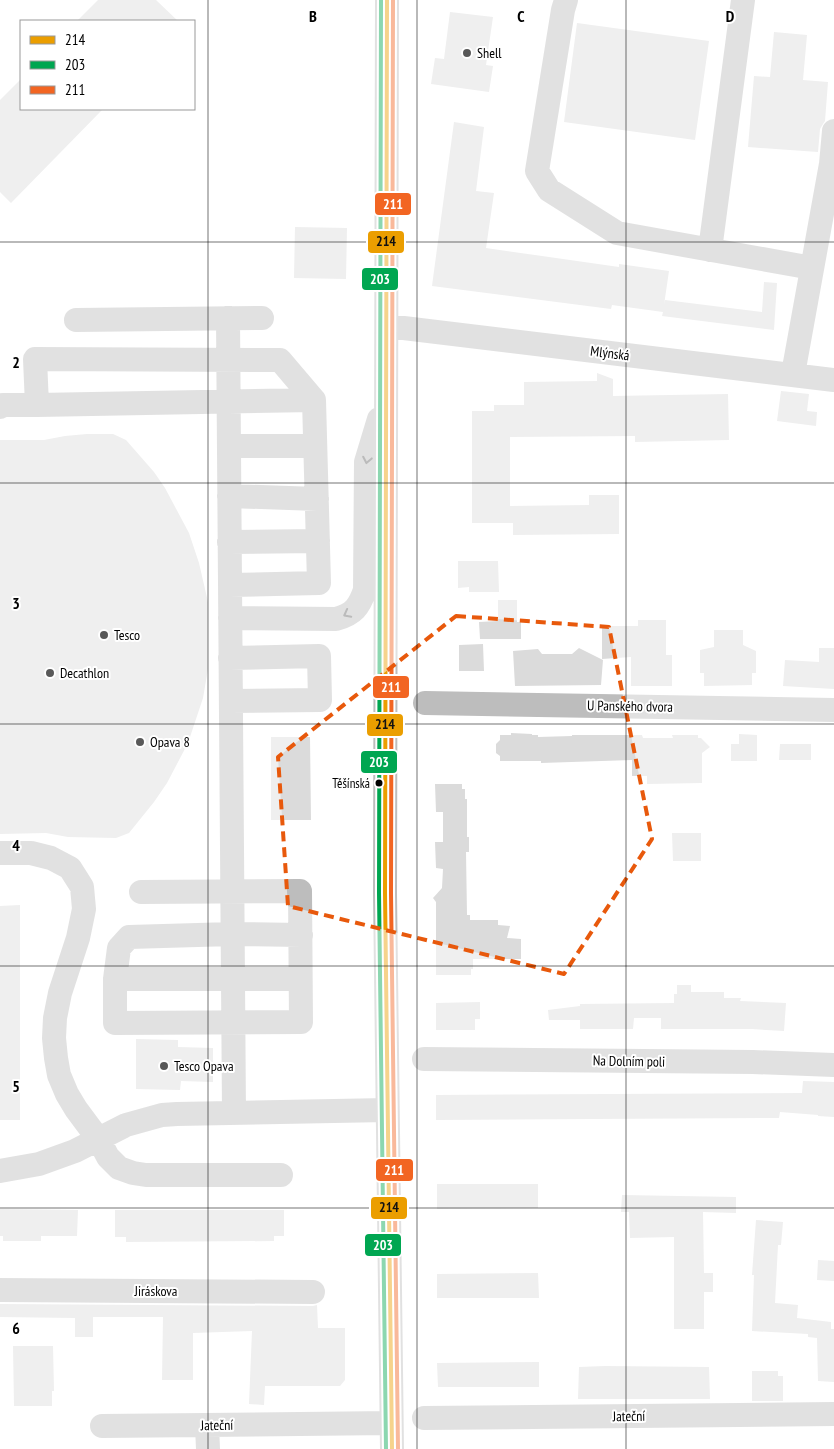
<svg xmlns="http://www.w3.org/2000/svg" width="834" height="1449" viewBox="0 0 834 1449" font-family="'PT Sans Narrow',sans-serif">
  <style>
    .building { fill: #dbdbdb }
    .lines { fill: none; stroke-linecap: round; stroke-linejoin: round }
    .minor { stroke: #bdbdbd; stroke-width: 24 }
    .bus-1-casing { stroke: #fff; stroke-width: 8 }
    .bus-2-casing { stroke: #fff; stroke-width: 8 }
    .bus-3-casing { stroke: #fff; stroke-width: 8 }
    .bus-1 { stroke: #eb9e00; stroke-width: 4 }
    .bus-2 { stroke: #00a651; stroke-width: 4 }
    .bus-3 { stroke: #f26522; stroke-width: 4 }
    .oneway { stroke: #686868 }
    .marked { fill: none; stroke: #e8590c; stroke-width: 4; stroke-dasharray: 10 6; stroke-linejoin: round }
    .grid { fill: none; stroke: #000; stroke-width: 1; stroke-opacity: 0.55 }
    .poi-dot { fill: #595959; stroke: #fff; stroke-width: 2 }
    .bus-dot { fill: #000; stroke: #fff; stroke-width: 2 }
    .labels { text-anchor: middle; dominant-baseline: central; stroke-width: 4; stroke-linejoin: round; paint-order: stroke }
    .bus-label { font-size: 13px; fill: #000; stroke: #fff; text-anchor: end }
    .poi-label { font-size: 14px; fill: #000; stroke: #fff; text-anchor: start }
    .street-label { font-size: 14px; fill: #000; stroke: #fff }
    .grid-label { font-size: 16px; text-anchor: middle; font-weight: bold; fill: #000; stroke: #fff; stroke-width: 4; stroke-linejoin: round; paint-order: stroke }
    .line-badge { stroke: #fff; stroke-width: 2 }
    .badge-label { font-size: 14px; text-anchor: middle; font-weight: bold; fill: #fff }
    .pale-badge-label { font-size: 14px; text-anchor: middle; font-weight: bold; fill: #111 }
  </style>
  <rect width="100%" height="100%" fill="#fff"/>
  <path class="building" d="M98,0H156L178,21H77Z
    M450,12L493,17L486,65L493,66L489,92L431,84L435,58L444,59Z
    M577,23L709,41L695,140L564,122Z
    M774,32L807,35L803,80L828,82L825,121L823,124L820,129L818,152L748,147L754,76L770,77Z
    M21,79V109H103L11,203L0,192V100Z
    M454,122L484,127L476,191L494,193L486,248L619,267V264L669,271L664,305L665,300L762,312L764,282L777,283L774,330L662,316L663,312L612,305L611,309L432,286Z
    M295,227L347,228L346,279L294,278Z
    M597,373L613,379V396L728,394L729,440L635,442V436L510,437V506L589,505V495H619V534L513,535V523H472V411H494V405H524V382L597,381Z
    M781,391L809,394L807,411L817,412L816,426L777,421Z
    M87,434H113L126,440L154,472L165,488L189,533L199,563L208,602V669L203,698L188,743L167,783L154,802L129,833L116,838L68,837L46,833L0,834V440H44L65,436Z
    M458,561H498L499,592H469V587L458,588Z
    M498,600H517V622H521V639H480L479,622L498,621Z
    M638,620H666V655H672V686H631V657L602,659V626H638Z
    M714,630H743V645L756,651V673H752V685L704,686V673H700V650L714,647Z
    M483,644L484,671H459V645Z
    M579,648L603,660L601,685L515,686L513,651L538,649L542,654H572Z
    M819,648H834V689L783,686L785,660L819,662Z
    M511,733L532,734V735H538V737L572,736V735H642L643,738H673L672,735H698V738H701L710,747L702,753V783L647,784V776H632V760L541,763V761H500V756L496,753V744L500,740V735H511Z
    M739,734L757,735V761H731V744H739Z
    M271,737H310L311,820H271Z
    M780,744H811V760H779Z
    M435,784H462V789H465V799H467V837H469V852H466L467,915H470V920H498V925L510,926L507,938L521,939V959H473V969H471V975H436V902L433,898L442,888L443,869L436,868L435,842H443V812H436Z
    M672,833H701V861H673Z
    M20,905V1120H0V906Z
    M677,985H691V992H724V998H741L740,1001L786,1003L784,1031L752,1029H661V1018H634L633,1029H580V1020H549L548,1010L580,1006V1004L674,1003V994H677Z
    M480,1002V1019H475V1030H436V1003Z
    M136,1039L178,1040V1047L213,1048V1082L181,1081L180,1090L136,1089Z
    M803,1081L834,1082V1117L818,1116V1115L780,1112L779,1118L436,1120V1095L802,1093Z
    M437,1184H538V1208L437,1209Z
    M622,1195L736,1197V1213L703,1212L704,1273H713V1292H704V1329H674V1237L630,1238L629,1212H621Z
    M0,1209L78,1210L77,1236H41V1241H3V1236H0Z
    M115,1210H284V1236H274V1241L126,1242V1237H115Z
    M756,1220L783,1222L781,1245H778L775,1303L798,1305L797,1318L831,1322V1329H834V1382L818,1381L817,1338L808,1337V1334L752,1331L754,1275H752Z
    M818,1260L834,1261V1281L817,1280Z
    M538,1273L539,1298H437V1274Z
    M0,1304L313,1306L317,1305L318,1328H345V1380L340,1386H265L264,1405L249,1404L252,1331L193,1333V1380H162L163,1317H93V1337H75V1318L0,1317Z
    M13,1346H53L54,1391H52V1406H14Z
    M539,1362V1387H438L437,1363Z
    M605,1366L709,1367L710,1399H578L579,1367Z
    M752,1371H778V1376H783V1401H752Z"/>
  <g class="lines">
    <path class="minor" d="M387,0L385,893L392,1449
      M566,0L563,10L537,171L549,190L617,233L812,268
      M710,250L743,0
      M228,318L234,1113
      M76,320L262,318
      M387,326L834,380
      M793,374L831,164L834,131
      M0,407L3,405H37
      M229,446H315
      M229,496L317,499
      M229,542L318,541
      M230,585L319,583L314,400L37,405L35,359L280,360L314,400
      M230,618L336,619C354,614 359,607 365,590L366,462L379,419
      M230,658L319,656L320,700L231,701
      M425,703L834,710
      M0,853H31L51,858L70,868L82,887L84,909L78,938L60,993L55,1018L54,1038L56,1058L59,1075L67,1094L76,1109L99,1140L108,1157L119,1168L133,1173L146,1175H281
      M141,892L300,891L301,1022L115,1023V979H300
      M115,979L119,948L129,937L232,934L301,935
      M424,1059L753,1062L834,1065
      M0,1171L39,1164L75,1151L126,1125L162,1115L177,1114L387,1110
      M0,1290L313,1292
      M424,1418L834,1414
      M207,1425L208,1449
      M102,1426L391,1423"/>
    <g class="bus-1-casing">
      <path id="bus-1" d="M387,0L385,893L392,1449"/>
    </g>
    <g class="bus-2-casing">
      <path id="bus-2" d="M381,0L379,893L386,1449"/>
    </g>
    <g class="bus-3-casing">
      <path id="bus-3" d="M393,0L391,893L398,1449"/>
    </g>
    <use href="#bus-1" class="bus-1"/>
    <use href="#bus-2" class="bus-2"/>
    <use href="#bus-3" class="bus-3"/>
  </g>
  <defs><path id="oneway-chevron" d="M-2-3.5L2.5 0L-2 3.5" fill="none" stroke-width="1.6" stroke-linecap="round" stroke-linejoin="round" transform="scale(1.25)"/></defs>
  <g class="oneway">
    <use href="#oneway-chevron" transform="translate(367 460) rotate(101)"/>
    <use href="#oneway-chevron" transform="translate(347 614) rotate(152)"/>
  </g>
  <path d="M0 0H834V1449H0ZM456,616L609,627L652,839L564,974L288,906L278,757Z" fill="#fff" fill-opacity=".55" fill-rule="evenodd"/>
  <path class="marked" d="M456,616L609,627L652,839L564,974L288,906L278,757Z"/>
  <path class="grid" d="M208,0V1449M417,0V1449M626,0V1449M0,242H834M0,483H834M0,724H834M0,966H834M0,1208H834"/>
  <g class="poi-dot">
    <circle cx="467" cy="53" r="5"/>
    <circle cx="104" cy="635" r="5"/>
    <circle cx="50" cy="673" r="5"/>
    <circle cx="140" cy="742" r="5"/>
    <circle cx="164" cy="1066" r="5"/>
  </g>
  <circle class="bus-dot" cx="379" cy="783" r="4.5"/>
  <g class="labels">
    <g class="bus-label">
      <text x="370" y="783">Těšínská</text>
    </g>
    <g class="poi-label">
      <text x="477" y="53">Shell</text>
      <text x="114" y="635">Tesco</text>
      <text x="60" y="673">Decathlon</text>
      <text x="150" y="742">Opava 8</text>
      <text x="174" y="1066">Tesco Opava</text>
    </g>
    <g class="street-label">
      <text transform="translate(610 353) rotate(7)">Mlýnská</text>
      <text transform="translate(630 706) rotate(1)">U Panského dvora</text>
      <text transform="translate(629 1061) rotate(1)">Na Dolním poli</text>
      <text x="156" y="1291">Jiráskova</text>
      <text transform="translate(629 1416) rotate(-1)">Jateční</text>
      <text transform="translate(217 1425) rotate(-1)">Jateční</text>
    </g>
  </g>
  <g class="grid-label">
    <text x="313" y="22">B</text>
    <text x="521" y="22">C</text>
    <text x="730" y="22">D</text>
    <text x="16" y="368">2</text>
    <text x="16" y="609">3</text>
    <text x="16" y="851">4</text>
    <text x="16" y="1092">5</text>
    <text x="16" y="1334">6</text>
  </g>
  <g class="line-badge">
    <rect x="374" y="192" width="38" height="24" rx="5" fill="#f26522"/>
    <rect x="367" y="230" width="38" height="24" rx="5" fill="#eb9e00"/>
    <rect x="361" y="267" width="38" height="24" rx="5" fill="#00a651"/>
    <rect x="372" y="675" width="38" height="24" rx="5" fill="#f26522"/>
    <rect x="366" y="713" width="38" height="24" rx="5" fill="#eb9e00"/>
    <rect x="360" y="750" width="38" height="24" rx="5" fill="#00a651"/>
    <rect x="375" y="1158" width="39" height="24" rx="5" fill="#f26522"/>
    <rect x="370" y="1196" width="38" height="24" rx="5" fill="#eb9e00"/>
    <rect x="364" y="1233" width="38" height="24" rx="5" fill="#00a651"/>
  </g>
  <g class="badge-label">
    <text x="393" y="209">211</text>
    <text x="380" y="284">203</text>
    <text x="391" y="692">211</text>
    <text x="379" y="767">203</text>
    <text x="394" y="1175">211</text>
    <text x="383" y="1250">203</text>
  </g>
  <g class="pale-badge-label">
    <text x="386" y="246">214</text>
    <text x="385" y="729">214</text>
    <text x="389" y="1212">214</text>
  </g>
  <rect x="20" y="20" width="175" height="90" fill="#ffffff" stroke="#999999"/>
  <rect x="30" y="36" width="25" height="8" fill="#eb9e00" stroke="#999999"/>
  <text x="65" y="45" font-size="15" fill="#000000">214</text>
  <rect x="30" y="61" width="25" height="8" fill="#00a651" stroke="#999999"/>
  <text x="65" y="70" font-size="15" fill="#000000">203</text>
  <rect x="30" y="86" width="25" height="8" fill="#f26522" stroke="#999999"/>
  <text x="65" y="95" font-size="15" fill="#000000">211</text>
</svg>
